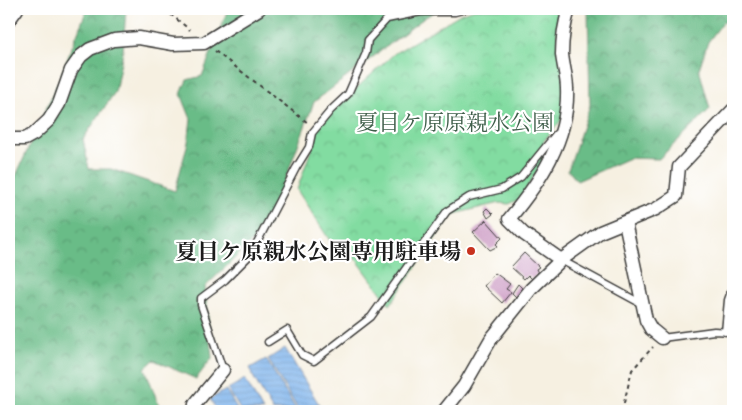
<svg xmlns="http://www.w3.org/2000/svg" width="742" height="420" viewBox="0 0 742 420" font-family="'EB Garamond','Noto Serif JP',serif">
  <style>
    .forest { fill: url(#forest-crowns); stroke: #426c52 }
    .park { fill: url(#park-crowns); stroke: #4f7c5e }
    .water { fill: url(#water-rules); stroke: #4c6784 }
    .building { fill: #c893bf }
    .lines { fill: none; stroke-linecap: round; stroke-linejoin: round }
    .service-casing { stroke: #3d3c3a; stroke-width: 9 }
    .minor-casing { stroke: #3d3c3a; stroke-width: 15 }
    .path { stroke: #3d3c3a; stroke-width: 2; stroke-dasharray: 4 4; stroke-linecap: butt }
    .service { stroke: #fff; stroke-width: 6 }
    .minor { stroke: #fff; stroke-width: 12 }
    .poi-dot { fill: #c8321e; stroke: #fff; stroke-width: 2 }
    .labels { text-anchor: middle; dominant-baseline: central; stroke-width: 4.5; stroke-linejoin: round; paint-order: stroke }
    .park-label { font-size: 22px; fill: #405f4b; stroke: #fff }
    .poi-label { font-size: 22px; font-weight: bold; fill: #1c1c1c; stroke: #fff; text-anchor: end }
  </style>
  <defs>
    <pattern id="forest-crowns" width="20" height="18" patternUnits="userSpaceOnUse" patternTransform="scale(1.25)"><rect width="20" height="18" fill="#69bc87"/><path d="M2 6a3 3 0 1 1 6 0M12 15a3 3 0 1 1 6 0" fill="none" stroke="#56986e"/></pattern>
    <pattern id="park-crowns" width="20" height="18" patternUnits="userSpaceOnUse" patternTransform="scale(1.25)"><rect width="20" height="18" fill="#82dca1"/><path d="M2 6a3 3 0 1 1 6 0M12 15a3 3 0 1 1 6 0" fill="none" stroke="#70bc8a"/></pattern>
    <pattern id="water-rules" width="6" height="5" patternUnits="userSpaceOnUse" patternTransform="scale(1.25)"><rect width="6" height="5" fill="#7db2eb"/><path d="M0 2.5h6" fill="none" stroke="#6b98c9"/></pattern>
  </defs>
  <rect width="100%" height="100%" fill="#fff"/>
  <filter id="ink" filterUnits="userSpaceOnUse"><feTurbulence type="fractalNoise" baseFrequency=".02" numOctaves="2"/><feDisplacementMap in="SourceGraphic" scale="10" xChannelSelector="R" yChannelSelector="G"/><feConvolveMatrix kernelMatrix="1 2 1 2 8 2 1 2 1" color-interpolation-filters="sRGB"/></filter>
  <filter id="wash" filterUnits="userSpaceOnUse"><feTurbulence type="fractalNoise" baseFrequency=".0096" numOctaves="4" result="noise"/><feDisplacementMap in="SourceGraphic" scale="20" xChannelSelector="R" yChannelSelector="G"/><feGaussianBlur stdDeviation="1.12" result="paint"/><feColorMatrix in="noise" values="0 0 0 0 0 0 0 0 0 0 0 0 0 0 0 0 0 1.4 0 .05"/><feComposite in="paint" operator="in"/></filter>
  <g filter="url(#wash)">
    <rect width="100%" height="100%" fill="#f6f0e1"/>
    <path class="forest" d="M87,9H126L123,51L115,92L83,139L89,169H111L175,191L188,142L191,119L181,94L187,80L202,76L228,9H439L424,18L314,102L268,226L205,287L212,358L196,379L154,360L145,368L161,411H9V196L14,180L59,80Z
      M588,9H733V23L723,22L708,42L699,69L710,109L659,159L629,158L577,181L568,170L590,105Z"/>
    <path class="park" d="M475,9H555L561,19L556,29L566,85L562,119L543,142L549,151L520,199L509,204L499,203L454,214L443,227L390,305L357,260L334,247L297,190L311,150L316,129L325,117L395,53L462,13Z"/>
    <path class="water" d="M285,348L323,411H299L268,359Z
      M266,359L297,411H273L251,373L252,372L250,368Z
      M245,379L263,411H241L228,389Z
      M226,390L238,411H217L210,399Z"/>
    <g id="blocks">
      <path class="building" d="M487,208L493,214L488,218L484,211Z
        M486,220L502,238L496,244L498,246L490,250L473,232Z
        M524,253L539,267L536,269L538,273L532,279L528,275L524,279L511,267Z
        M495,273L510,284L506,289L511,292L502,303L484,286Z
        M518,284L524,290L516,297L512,293Z"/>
    </g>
  </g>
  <g filter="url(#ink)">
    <use href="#blocks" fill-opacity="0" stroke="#3d3c3a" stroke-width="1"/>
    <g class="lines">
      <g class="service-casing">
        <path id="service" d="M561,260L642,304
          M725,332L728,300L733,286
          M662,338L714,331L733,332
          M268,342L287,330L302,355L314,361L371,317L447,211L469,197L502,189L521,177L556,134
          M223,370L201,305V298L225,280L251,254L296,168L309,147L312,133L331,110L348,94L366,53L368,40L387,19L421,12H455L466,9"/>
      </g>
      <g class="minor-casing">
        <path id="minor" d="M569,9C565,22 562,40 562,54C563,66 567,77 567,89C569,139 540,182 509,219L524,234L561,260L600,232L656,209L676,196L679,167L733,110
          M9,20L17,9
          M9,139H25L34,134L49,120L59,104L71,70L81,56L90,49L114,40L139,38L173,44L204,43L259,9
          M625,222L646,320L651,329L662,338
          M194,411L195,404L223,370
          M444,411L464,386L491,339L531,289L561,260"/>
      </g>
      <path class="path" d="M164,9L190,30
        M215,51L308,123
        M622,411L632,370L653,347"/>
      <use href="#service" class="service"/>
      <use href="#minor" class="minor"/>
    </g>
  </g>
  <circle class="poi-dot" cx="471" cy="251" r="5"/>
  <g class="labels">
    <g class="park-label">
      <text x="455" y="122">夏目ケ原原親水公園</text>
    </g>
    <g class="poi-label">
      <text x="461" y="251">夏目ケ原親水公園専用駐車場</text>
    </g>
  </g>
  <rect width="742" height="420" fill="none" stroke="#fff" stroke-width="30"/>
</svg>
